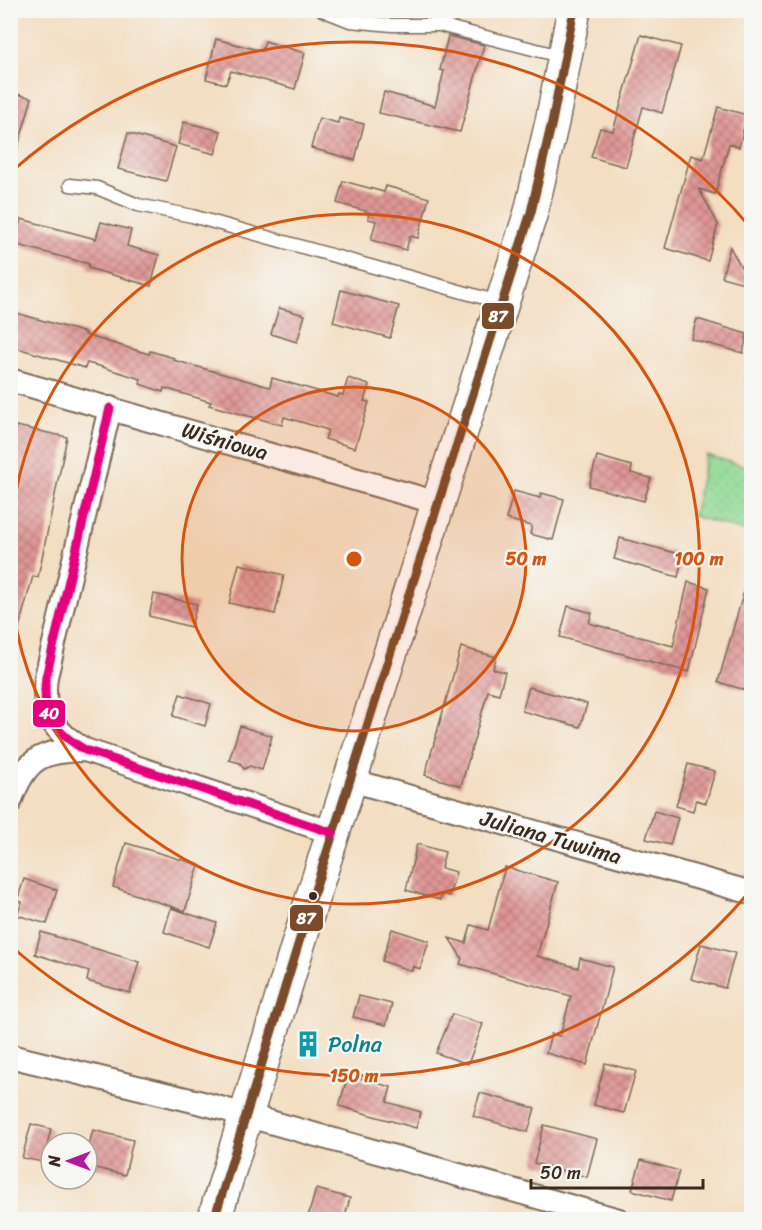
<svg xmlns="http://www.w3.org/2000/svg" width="762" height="1230" viewBox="0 0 762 1230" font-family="Sriracha,sans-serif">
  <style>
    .grass { fill: url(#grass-dots); stroke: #66825a; stroke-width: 1.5 }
    .building { fill: url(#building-cross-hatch) }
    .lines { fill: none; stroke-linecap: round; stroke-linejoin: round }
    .lane-casing { stroke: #7b6957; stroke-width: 15 }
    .street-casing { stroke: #7b6957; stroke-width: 26 }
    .secondary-casing { stroke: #7b6957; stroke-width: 36 }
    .lane { stroke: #fff; stroke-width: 12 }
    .street { stroke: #fff; stroke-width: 22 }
    .secondary { stroke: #fff; stroke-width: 33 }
    .bus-1-casing { stroke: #f6f6f2; stroke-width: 14 }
    .bus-2-casing { stroke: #f6f6f2; stroke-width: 14 }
    .bus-1 { stroke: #7a4b2a; stroke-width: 9 }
    .bus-2 { stroke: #e5007d; stroke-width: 9 }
    .ring { fill: none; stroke: #d7540e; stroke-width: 3 }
    .bus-dot { fill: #3b2a1e; stroke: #f6f6f2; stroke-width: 2 }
    .labels { text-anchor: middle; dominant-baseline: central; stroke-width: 4.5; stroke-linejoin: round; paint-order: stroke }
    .street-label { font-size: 22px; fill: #3b2a1e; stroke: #f6f6f2 }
    .culture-label { font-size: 22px; fill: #0d838f; stroke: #f6f6f2; text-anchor: start }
    .centre { fill: #d7540e; stroke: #f6f6f2; stroke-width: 3 }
    .ring-label { font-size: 18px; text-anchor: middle; font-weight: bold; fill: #d7540e; stroke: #f6f6f2; stroke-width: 4.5; stroke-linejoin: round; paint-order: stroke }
    .line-badge { stroke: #f6f6f2; stroke-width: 2 }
    .badge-label { font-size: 16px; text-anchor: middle; font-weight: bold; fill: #fff }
  </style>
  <defs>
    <pattern id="grass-dots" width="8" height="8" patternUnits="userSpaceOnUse" patternTransform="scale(1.5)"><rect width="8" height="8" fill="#91d995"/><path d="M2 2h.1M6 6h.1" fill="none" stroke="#7eba80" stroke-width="1.8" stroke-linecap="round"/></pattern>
    <pattern id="building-cross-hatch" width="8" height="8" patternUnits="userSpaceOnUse" patternTransform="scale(1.5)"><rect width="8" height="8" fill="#df9796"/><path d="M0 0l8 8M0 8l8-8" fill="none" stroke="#b67b7a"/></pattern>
  </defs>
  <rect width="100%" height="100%" fill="#f6f6f2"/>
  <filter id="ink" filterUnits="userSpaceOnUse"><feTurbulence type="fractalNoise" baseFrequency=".0167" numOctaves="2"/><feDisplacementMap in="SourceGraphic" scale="12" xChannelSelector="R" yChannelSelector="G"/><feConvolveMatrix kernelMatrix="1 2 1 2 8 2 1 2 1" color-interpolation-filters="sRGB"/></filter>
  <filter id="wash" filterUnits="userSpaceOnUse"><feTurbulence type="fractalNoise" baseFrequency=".008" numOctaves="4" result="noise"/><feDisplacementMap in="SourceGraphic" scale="24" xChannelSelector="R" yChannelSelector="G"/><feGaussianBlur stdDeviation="1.35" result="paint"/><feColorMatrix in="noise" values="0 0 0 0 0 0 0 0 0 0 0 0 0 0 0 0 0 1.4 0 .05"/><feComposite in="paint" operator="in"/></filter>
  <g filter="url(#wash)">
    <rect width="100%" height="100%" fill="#f3dec2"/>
    <path class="grass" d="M706,455L751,468V533L693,516Z"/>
    <g id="blocks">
      <path class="building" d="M641,35L681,46L662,113L643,107L626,167L591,157L600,128L613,131Z
        M448,36L484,45L460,132L379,113L384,92L435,106L444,71L440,70Z
        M216,39L262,51L265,41L305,53L295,89L231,71L226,84L206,79Z
        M10,92L32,98L16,154H10Z
        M718,107L747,115L739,147L729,144L715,194L699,189L718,224L708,261L665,248L691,155L703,159Z
        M319,118L338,123L339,118L364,124L355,160L311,148Z
        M184,122L221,131L215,154L178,144Z
        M128,133L176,147L166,181L118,169Z
        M343,181L384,192L386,186L429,198L418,238L410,236L406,250L371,240L376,221L368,219L369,212L337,203Z
        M21,219L96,239L101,222L131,230L127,246L159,255L151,286L88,268L89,264L14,244Z
        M730,247L751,285L722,277Z
        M341,290L399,306L390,338L333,322Z
        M279,308L305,315L297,342L271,334Z
        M13,312L86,333L85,335L149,354L150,351L174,358L173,360L270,387L272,378L338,397L339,394L343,395L348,378L369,385L364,401L369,402L355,448L325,439L328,430L284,417L282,425L230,411L209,405L211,402L164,388L163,392L140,384L141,379L99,366L87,363L85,368L10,346V322Z
        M697,319L747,334L743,353L691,339Z
        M16,426L67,437L38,577L33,576L16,638L10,637V452Z
        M597,456L632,466L631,473L651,478L644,501L589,486Z
        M514,491L540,498L541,493L564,499L553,540L530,534L532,526L506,519Z
        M620,538L683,555L678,577L614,559Z
        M239,564L284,575L275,614L229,603Z
        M688,582L709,588L689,672L560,637L568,606L592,613L589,623L673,646Z
        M746,584L752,585V692L718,682Z
        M154,594L197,604L191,627L149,616Z
        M461,647L496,657L493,669L505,672L499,694L488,691L461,786L425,775Z
        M529,687L587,704L580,727L522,711Z
        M180,694L211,704L205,726L173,716Z
        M240,726L272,736L262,770L250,766L244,769L240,763L229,760Z
        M688,764L715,771L706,803L696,800L693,811L676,806Z
        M654,811L678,818L670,845L646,839Z
        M126,843L199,865L185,911L113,887Z
        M417,844L445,852L441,868L456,872L449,896L442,894L440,900L406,890Z
        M505,867L558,882L537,956L578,968L580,958L613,967L587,1065L546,1053L551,1034L560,1036L571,996L460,964L462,958L449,938L466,943L471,925L488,930Z
        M24,879L57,890L47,924L17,915L22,902L17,901Z
        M171,908L217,923L209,947L164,932Z
        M392,929L429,941L420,969L413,966L412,971L382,961Z
        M41,932L139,962L130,993L87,981L89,971L35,954Z
        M701,944L735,953L725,988L691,979Z
        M359,996L392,1004L386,1025L353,1017Z
        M452,1014L483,1024L468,1064L436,1053Z
        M605,1063L636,1071L624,1113L594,1105Z
        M348,1075L391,1087L387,1102L421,1112L416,1128L339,1106Z
        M480,1093L535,1108L528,1132L473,1116Z
        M31,1124L51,1129L43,1162L22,1158Z
        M544,1125L597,1139L587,1177L534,1163Z
        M93,1130L133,1140L125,1175L87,1166V1153Z
        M641,1160L679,1171L671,1201L632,1190Z
        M316,1189L350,1198L344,1220H307Z"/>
    </g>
  </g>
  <g filter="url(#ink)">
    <use href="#blocks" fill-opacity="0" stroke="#7b6957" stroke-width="1.5"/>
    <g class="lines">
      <g class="lane-casing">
        <path id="lane" d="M322,10L350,21L392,25H439L564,57
          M70,185L97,188L138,205L192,216L502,303"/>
      </g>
      <g class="street-casing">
        <path id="street" d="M10,380L438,503
          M110,408L46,677C41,714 54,732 85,750L333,833
          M350,780L752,893
          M10,802C26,758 40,751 85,750
          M10,1056L206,1104L619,1220"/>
      </g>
      <g class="secondary-casing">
        <path id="secondary" d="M214,1220L313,896L531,212L552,122L574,10"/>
      </g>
      <use href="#lane" class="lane"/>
      <use href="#street" class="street"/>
      <use href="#secondary" class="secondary"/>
      <g class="bus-1-casing">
        <path id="bus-1" d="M214,1220L313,896L531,212L552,122L574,10"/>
      </g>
      <g class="bus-2-casing">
        <path id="bus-2" d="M110,408L46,677C41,714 54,732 85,750L333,833"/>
      </g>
      <use href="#bus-1" class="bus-1"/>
      <use href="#bus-2" class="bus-2"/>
    </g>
  </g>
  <circle cx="354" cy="559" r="172" fill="#d7540e" fill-opacity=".12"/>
  <g class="ring">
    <circle cx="354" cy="559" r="172"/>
    <path d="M11 526A345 345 0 1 1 11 592"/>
    <path d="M750 891A517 517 0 0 1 11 946M11 172A517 517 0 0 1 750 227"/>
  </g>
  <defs>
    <g id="building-bare" transform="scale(2.07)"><path d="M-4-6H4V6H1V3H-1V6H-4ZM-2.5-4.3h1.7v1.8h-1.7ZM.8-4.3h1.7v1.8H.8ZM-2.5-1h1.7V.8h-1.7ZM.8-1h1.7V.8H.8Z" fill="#0f9aa8" stroke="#f6f6f2" stroke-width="2.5" paint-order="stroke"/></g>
  </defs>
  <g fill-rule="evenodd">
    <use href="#building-bare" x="308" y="1044"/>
  </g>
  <circle class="bus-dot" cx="313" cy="896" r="5"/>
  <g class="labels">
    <g class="street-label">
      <text transform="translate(225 441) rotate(16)">Wiśniowa</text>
      <text transform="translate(551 837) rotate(16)">Juliana Tuwima</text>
    </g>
    <g class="culture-label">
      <text x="328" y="1044">Polna</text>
    </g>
  </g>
  <circle cx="354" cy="559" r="9" class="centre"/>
  <g class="ring-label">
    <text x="526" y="565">50 m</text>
    <text x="699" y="565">100 m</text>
    <text x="354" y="1082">150 m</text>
  </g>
  <g class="line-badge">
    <rect x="481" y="302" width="34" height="28" rx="6" fill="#7a4b2a"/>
    <rect x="32" y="699" width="34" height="29" rx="6" fill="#e5007d"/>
    <rect x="289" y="904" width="35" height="28" rx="6" fill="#7a4b2a"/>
  </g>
  <g class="badge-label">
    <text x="498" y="322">87</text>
    <text x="49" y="719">40</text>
    <text x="306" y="924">87</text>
  </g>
  <rect width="762" height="1230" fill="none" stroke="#f6f6f2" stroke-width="36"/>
  <g transform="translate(69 1161) rotate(270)"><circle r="28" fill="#f6f6f2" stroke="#aba49d" stroke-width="1.5"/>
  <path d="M0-4.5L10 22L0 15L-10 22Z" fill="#b5179e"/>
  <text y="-9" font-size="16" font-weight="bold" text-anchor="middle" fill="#3b2a1e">N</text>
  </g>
  <path d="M531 1179v9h172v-9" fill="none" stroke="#3b2a1e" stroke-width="3"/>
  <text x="540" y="1179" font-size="18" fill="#3b2a1e" stroke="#f6f6f2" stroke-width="4.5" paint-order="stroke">50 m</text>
</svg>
